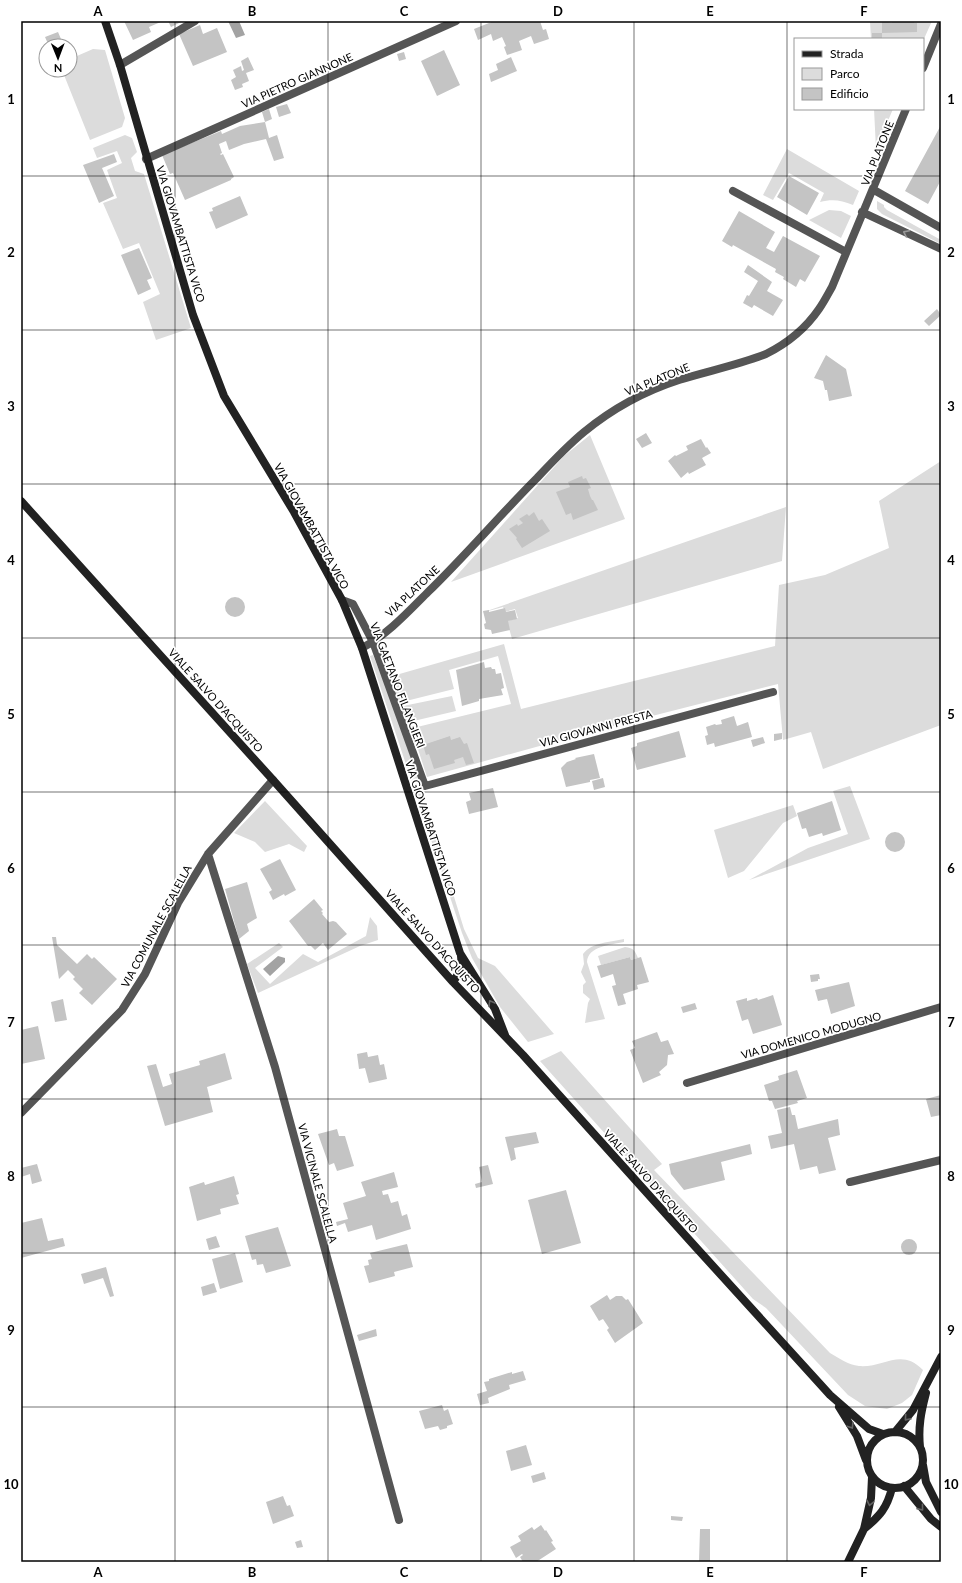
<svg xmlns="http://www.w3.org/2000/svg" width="962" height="1583" viewBox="0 0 962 1583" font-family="Lato,sans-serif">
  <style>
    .green { fill: #dcdcdc }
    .water { fill: #a3a3a3 }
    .building { fill: #c4c4c4 }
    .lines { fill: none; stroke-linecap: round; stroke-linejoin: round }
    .street { stroke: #555; stroke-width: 8 }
    .secondary { stroke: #222; stroke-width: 8 }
    .oneway { stroke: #999 }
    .oneway2 { stroke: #646464 }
    .grid { fill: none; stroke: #000; stroke-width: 1; stroke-opacity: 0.55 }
    .labels { text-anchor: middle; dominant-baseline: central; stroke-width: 3.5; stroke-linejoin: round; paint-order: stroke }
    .street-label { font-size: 11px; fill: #000; stroke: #fff }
    .neatline { fill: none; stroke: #000; stroke-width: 1.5 }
    .grid-label { font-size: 13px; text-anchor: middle; font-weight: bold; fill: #000 }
  </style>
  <rect width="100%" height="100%" fill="#fff"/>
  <path class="green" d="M870,21H932L923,41V39H871Z
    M93,49L105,50L125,118L122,127L90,140L62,70H70V59Z
    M874,109H893L876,149Z
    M125,135L132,138L137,152L131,158L135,171L144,174L191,328L156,340L143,302L160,294L139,243L123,249L103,203L117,198L107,170L122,163L117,151L97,158L93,148Z
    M787,149L859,191L853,205C841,200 832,199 820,202L824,193L789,173L773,200L763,195Z
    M877,201L884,205V207L887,210L941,240V244L882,214L877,209Z
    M829,210L841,211L851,216L841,238L809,220Z
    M590,435L625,519L451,582L564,456Z
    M941,461V725L823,769L811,732L783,740L778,684L601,729L427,777L415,740L412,741L409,729L511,704L498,656L449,670L454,689L402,702L398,701L389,677L504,644L521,709L775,646L779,585L825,575L889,548L879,501Z
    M786,507L782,561L512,639L507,621L518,618L515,609L505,612L503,607L481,613Z
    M373,655L395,710L418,780L464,929L478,958L495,966L554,1034L528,1042L500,1007L472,958L462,933L370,656Z
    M452,696L456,711L405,723L400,710L403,706Z
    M850,786L870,839L749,880L808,848L848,834L833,791Z
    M265,801L307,846L304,852L289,844L265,852L255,842L234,833Z
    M793,805L797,816L783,823L744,871L728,878L714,830Z
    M370,917L377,926L378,940L360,946L258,993L247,964L279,943L283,947L255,968L270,984L303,954L318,962L366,936Z
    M624,939V942C610,945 588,946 587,962L605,1019L585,1023L588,1003L590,999L583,993V985L586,982L581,972L584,964L583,954C592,942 611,942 624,939Z
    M625,947C634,948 635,951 638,958L631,960L630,957L601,965L598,956Z
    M561,1051L662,1164L654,1170L830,1353C839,1358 848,1365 859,1366C884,1368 901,1347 923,1370L912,1395L902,1403L887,1409L865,1406L848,1395L766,1308L753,1299L540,1061Z"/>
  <path class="water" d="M228,21H239L245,35L236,38Z
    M278,956L285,958V962L270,976L263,969Z"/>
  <path class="building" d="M124,21H163L149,27L151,32L133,40Z
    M168,21H183L171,27Z
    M494,21H540L543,30L546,29L549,39L534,44L531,36L519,41L522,50L507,55L504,47L506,46L502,37L493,41L491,34L478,40L474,29Z
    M882,21L892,23V21H914V23H917V32L882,33V39H872V33H882Z
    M200,25L203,34L217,28L227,52L193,66L179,34Z
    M58,32L64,46H49L45,37Z
    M444,50L460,85L437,96L421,61Z
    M404,52L406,59L399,61L397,54Z
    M248,57L254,70L246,73L249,81L242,84L243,87L235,90L231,80L236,77L233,70L241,66L242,71L244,70L241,61Z
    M511,57L517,71L491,82L489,74L498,70L496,64Z
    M287,104L291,113L279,117L276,107Z
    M269,109L272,119L265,122L269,138L277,135L284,158L274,161L266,139L244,144L229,150L226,141L219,144L222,153L220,154L221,155L223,154L234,177L231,179V180L185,200L173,173L170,174L162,155L221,131L222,134L240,126L265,122L262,112Z
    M941,125V180L928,204L905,191Z
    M114,154L117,162L102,168L114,196L99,203L83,165Z
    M789,176L819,193L807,215L777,197Z
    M240,196L248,215L216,229L209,212L213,211L212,208Z
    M739,211L775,232L766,248L774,252L783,236L820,256L805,282L800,279L796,287L783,279L784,277L775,272L776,269L733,245L732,247L722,241Z
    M139,248L152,278L147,280L151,289L138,295L121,255Z
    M748,265L772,282L767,291L783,300L773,316L754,305L752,308L743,303L747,295L749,296L758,281L744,272Z
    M937,309L941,315L929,326L924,321Z
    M826,355L846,369L852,396L829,401L827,390H825L823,381L814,378Z
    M646,433L652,443L642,448L636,439Z
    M701,439L706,448L707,447L711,453L702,458L706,465L689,474L688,472L681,478L668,461L675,455L676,456L688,450L686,446Z
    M582,476L583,479L586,478L591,488L588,489L590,496L592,500H593L598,510L573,520L571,513L566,515L556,492L570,487L568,482Z
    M534,512L539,521L542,519L550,531L522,548L516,539L517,538L509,529L517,524L518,526L523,523L519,519L527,514L529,516Z
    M225 607a10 10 0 1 1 20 0a10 10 0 1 1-20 0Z
    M505,608L506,612L515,610L517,619L508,621L510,630L492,634L491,630L485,629L484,624L486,623L483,611L489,610V612Z
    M484,662L485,668L491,667L492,669H495L496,674L501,673L504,688L501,689L503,695L479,699V701L462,706L456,670Z
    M734,716L737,726L748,722L752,737L715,747L714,743L707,745L705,736L708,735L706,727L715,724L716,725L722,724L721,720Z
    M679,731L686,757L637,770L631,748L637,746V743Z
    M782,733V739L774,741V734Z
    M450,736L451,740L460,737L464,744L467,743L474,763L466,765L463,757L454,760L455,763L434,769L429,754L426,755L423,745Z
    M763,737L765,743L753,747L751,740Z
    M594,754L600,778L590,780V782L566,787L561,768L567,762L576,759L575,758Z
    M603,778L605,787L594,790L592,781Z
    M493,788L498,807L469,814L466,802L471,800L469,793Z
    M832,801L841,830L823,836L822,833L809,837L806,828L802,829L797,813Z
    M885 842a10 10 0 1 1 20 0a10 10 0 1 1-20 0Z
    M280,859L296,890L285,896L284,894L273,900L269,892L272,890L260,869Z
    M247,882L257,918L247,924L249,931L239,939L225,889Z
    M314,899L323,910L321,911L323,913L322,914L329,922L333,921L336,922L347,934L328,950L323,943L315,950L311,946H308L289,921Z
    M52,937H56L57,945L77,964L87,954L92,959L94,957L117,979L92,1005L79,993L83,989L73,979L75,977L68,970L59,979Z
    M630,957L631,960L641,957L649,982L637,985L638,989L623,994L626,1004L618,1006L612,986L616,985L613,974L601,978L597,966Z
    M819,974L820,979H818V981L811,982L810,975Z
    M849,982L855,1006L831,1014L827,999L818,1001L815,990Z
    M773,995L782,1025L753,1034L748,1019L742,1021L736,1001L747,998V1001L757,998L758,1000Z
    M63,999L67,1020L55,1022L51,1002Z
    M695,1003L697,1009L683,1013L681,1007Z
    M38,1026L45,1059L21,1064V1030Z
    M657,1032L661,1042L668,1040L674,1054L668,1055L667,1065L659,1072L661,1075L643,1083L630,1050L635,1048L632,1041Z
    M367,1052L368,1057L378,1055L380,1065L384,1064L387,1079L369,1083L365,1068L359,1069L357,1054Z
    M225,1053L232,1079L207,1087L213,1112L165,1126L147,1066L156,1064L163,1087L172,1084L169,1074L200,1065L199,1061Z
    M797,1070L807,1098L797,1101L798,1103L775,1109L772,1101H769L764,1085L779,1080L778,1076Z
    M941,1095V1115L931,1117L926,1099Z
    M790,1107L792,1115H795L798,1129L838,1119L840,1135L828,1138L836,1170L819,1174L817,1166L800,1170L794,1144L771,1149L768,1136L782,1133L777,1110Z
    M337,1129L339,1136H345L354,1166L337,1171L334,1163L329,1165L318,1134Z
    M536,1132L539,1143L514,1148L516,1159L511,1161L505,1137Z
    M750,1144L752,1154L721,1162L725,1180L684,1190L671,1174L669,1164Z
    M37,1164L42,1181L32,1184L30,1174L21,1177V1168Z
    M488,1165L493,1184L476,1188L475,1184L482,1182L479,1167Z
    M394,1172L398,1187L382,1191L383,1195L388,1194L391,1203L398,1201L402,1216L407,1214L411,1229L376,1240L372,1225L348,1232L345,1223L337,1226L336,1222L348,1219L343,1203L366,1196L361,1182Z
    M234,1176L239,1194L236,1195L239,1204L220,1209L221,1214L197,1221L189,1187L204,1182L205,1185Z
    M566,1190L581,1243L542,1254L528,1200Z
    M42,1218L48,1241L63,1238L65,1246L21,1258V1223Z
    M278,1227L291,1266L266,1273L263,1264L257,1265L256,1259L252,1260L245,1236Z
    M216,1236L220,1247L209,1250L206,1239Z
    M901 1247a8 8 0 1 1 16 0a8 8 0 1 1-16 0Z
    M407,1244L413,1267L394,1272L395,1276L369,1283L364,1266L369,1265L368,1260L372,1259L370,1253Z
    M235,1253L243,1282L220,1289L212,1259Z
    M106,1267L114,1296L110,1297L103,1278L84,1284L81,1274Z
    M214,1283L217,1292L203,1296L201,1287Z
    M607,1295L610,1300L616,1296H622L626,1300L628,1299L643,1323L615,1343L607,1330L609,1328L603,1319L599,1321L590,1306Z
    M376,1329L377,1336L359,1341L357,1335Z
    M523,1371L526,1380L509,1385L510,1389L488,1398L489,1403L480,1405L477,1394L487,1391L484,1382L489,1381V1379L512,1372V1374Z
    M442,1405L444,1411L448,1409L453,1424L447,1426V1428L440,1430L438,1426L425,1429L419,1411Z
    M526,1445L532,1465L511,1471L506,1451Z
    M544,1472L546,1479L533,1483L531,1476Z
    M283,1496L287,1506L290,1505L294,1516L273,1524L266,1502Z
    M671,1516L683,1517L682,1521L671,1520Z
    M541,1525L545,1531L546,1530L553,1541L551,1542L556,1549L536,1562H523L520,1557L523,1555L522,1554L516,1558L510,1547L521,1541L518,1536L532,1527L534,1530Z
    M700,1529H710V1562H699Z
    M301,1540L303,1547L297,1548L295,1542Z"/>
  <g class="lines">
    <path class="street" d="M120,65L195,21
      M923,68L941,24
      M146,159L456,21
      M874,190L941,228
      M733,191L846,252
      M862,212L941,249
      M342,600L353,604L373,642L425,786L773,692
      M362,648C387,635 408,612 428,592C466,555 500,515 537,478C552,462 567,446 584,432C612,409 645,391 679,380C708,371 738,365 766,354C786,344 806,328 819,309C824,302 828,294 832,287L906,109
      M208,854L275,1067L399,1520
      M687,1083L941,1007
      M21,1113L122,1010L145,974L178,903L208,854L273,780
      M850,1182L941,1160"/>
    <path class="secondary" d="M105,21L120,65L193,315L224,396L294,512L342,600L362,648L460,953L495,1009L505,1035
      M21,501L273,780L453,982L523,1055L692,1243L830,1395L869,1429L883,1434
      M453,982L462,968L461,956
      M839,1407L857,1436L866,1460
      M895,1432L913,1410L941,1357
      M867 1460a28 28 0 1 1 56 0a28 28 0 1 1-56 0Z
      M920,1447C918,1427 921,1412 926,1393
      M923,1465L926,1482L941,1512
      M904,1486L931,1519L941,1527
      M864,1529C880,1516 887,1508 892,1488
      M848,1562L864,1529L871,1498L872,1477"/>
  </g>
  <defs><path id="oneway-chevron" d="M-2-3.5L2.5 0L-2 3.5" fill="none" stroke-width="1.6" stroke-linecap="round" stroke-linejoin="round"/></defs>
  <use class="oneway" href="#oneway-chevron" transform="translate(906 233) rotate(-154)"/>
  <g class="oneway2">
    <use href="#oneway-chevron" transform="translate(491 1003) rotate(-121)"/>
    <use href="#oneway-chevron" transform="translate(907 1418) rotate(131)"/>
    <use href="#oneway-chevron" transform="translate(851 1426) rotate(58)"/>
    <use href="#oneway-chevron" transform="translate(870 1503) rotate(102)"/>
    <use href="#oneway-chevron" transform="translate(921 1508) rotate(51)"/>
  </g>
  <path class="grid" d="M175,21V1562M328,21V1562M481,21V1562M634,21V1562M787,21V1562M21,176H941M21,330H941M21,484H941M21,638H941M21,792H941M21,945H941M21,1099H941M21,1253H941M21,1407H941"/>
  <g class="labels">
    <g class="street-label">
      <text transform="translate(297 80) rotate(-24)">VIA PIETRO GIANNONE</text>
      <text transform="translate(877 153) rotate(-68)">VIA PLATONE</text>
      <text transform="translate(181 234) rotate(73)">VIA GIOVAMBATTISTA VICO</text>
      <text transform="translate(657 379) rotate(-22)">VIA PLATONE</text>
      <text transform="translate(312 526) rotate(61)">VIA GIOVAMBATTISTA VICO</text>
      <text transform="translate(412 591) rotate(-43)">VIA PLATONE</text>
      <text transform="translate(398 685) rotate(69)">VIA GAETANO FILANGIERI</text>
      <text transform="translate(216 700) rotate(48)">VIALE SALVO D'ACQUISTO</text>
      <text transform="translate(596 728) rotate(-15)">VIA GIOVANNI PRESTA</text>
      <text transform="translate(431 828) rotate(72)">VIA GIOVAMBATTISTA VICO</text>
      <text transform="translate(156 926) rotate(-62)">VIA COMUNALE SCALELLA</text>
      <text transform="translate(433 941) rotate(48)">VIALE SALVO D'ACQUISTO</text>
      <text transform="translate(811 1035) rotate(-16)">VIA DOMENICO MODUGNO</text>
      <text transform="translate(651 1181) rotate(48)">VIALE SALVO D'ACQUISTO</text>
      <text transform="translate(318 1183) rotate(75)">VIA VICINALE SCALELLA</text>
    </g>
  </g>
  <rect width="962" height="1583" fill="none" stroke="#ffffff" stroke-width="44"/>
  <rect x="794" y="38" width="130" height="72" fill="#ffffff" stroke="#999999"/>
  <rect x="802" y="51" width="20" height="6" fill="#222222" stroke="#999999"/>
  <text x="830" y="58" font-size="12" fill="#000000">Strada</text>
  <rect x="802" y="68" width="20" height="12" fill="#dcdcdc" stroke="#999999"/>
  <text x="830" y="78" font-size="12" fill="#000000">Parco</text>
  <rect x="802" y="88" width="20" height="12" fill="#c4c4c4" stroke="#999999"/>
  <text x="830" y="98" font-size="12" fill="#000000">Edificio</text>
  <g transform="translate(58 58) rotate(179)"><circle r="19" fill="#ffffff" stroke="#999999"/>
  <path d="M0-3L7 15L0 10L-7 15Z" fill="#000000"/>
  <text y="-6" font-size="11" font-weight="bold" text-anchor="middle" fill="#000000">N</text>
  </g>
  <rect x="22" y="22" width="918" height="1539" class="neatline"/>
  <g class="grid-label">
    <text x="98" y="16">A</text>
    <text x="252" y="16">B</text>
    <text x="404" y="16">C</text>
    <text x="558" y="16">D</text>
    <text x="710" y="16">E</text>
    <text x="864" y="16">F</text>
    <text x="11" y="104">1</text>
    <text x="951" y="104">1</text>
    <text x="11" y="257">2</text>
    <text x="951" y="257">2</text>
    <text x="11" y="411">3</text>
    <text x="951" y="411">3</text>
    <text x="11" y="565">4</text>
    <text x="951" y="565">4</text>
    <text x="11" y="719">5</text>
    <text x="951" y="719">5</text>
    <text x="11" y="873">6</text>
    <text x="951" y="873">6</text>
    <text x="11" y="1027">7</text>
    <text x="951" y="1027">7</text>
    <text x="11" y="1181">8</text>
    <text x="951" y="1181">8</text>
    <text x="11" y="1335">9</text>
    <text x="951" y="1335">9</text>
    <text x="11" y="1489">10</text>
    <text x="951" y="1489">10</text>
    <text x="98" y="1577">A</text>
    <text x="252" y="1577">B</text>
    <text x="404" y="1577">C</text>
    <text x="558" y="1577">D</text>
    <text x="710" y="1577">E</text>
    <text x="864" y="1577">F</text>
  </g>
</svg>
